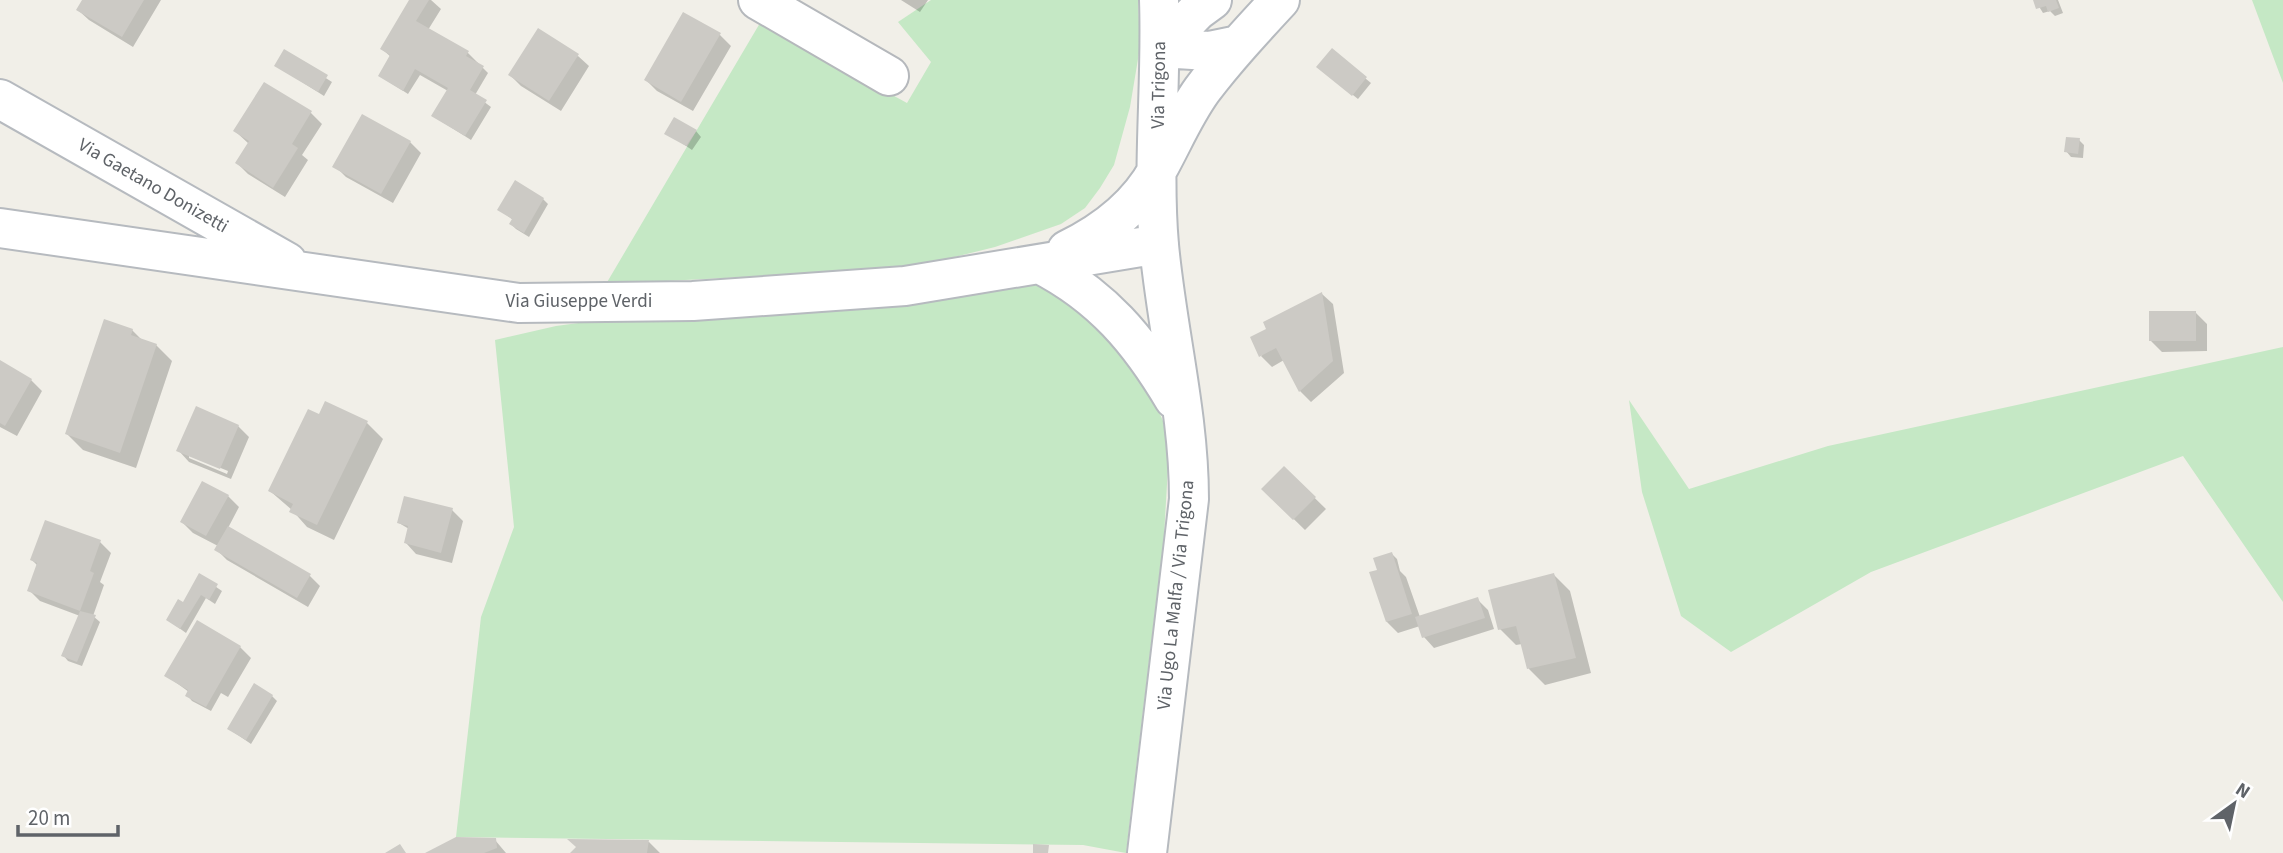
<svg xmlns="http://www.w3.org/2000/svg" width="2283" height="853" viewBox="0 0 2283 853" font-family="'Source Sans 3',sans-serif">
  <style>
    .green { fill: #c5e8c5 }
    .shadow { fill: #0003; fill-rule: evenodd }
    .building { fill: #cccac5 }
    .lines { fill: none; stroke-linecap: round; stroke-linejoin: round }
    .street-casing { stroke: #b5b8bc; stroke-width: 42 }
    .secondary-casing { stroke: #b6babf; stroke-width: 42 }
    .street { stroke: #fff; stroke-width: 38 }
    .secondary { stroke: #fff; stroke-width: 38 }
    .labels { text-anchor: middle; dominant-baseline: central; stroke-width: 7; stroke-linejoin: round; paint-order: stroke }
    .street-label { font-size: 19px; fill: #5f6368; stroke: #fff }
  </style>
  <rect width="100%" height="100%" fill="#f1efe8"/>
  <path class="green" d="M931,0H1138L1140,47L1130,107L1114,165L1100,188L1085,208L1061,224L995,247L906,269L606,284L760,23L907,103L931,62L898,22Z
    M2252,0H2283V83Z
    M1012,282L1038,285L1052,291L1089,314L1151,394L1163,421L1169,450L1164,536L1126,853L1083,845L456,837L481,617L514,527L495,340L556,326L608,319Z
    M2283,347V602L2183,456L1871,572L1731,652L1681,616L1642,492L1629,400L1689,489L1828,446Z"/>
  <path class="shadow" d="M84,0H161L133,47L89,20L78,10Z
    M411,0H431L441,9L428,30L468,53L488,73L475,95L491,107L471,140L433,116L448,91L420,75L408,94L380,76L391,57L382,49Z
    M901,0H928L920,12Z
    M2035,0H2058L2063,13L2055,16L2050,11L2043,13Z
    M684,14L720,35L731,46L693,111L657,91L646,80Z
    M1332,51L1371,83L1358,99L1324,72Z
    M285,52L332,82L324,96L277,66Z
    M578,56L589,66L561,111L521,86L510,75Z
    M265,84L311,113L322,124L302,155L308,160L285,197L248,174L237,163L249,144L235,131Z
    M696,131L701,137L692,150L667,133Z
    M2079,140L2084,145L2083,158L2071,157L2066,151Z
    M410,142L421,153L393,203L346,177L335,166Z
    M543,199L548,204L529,237L516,229L511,224L513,220L499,209Z
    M1322,294L1333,304L1344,373L1311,402L1300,391L1284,360L1272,367L1261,356Z
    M2196,313L2207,324V351L2162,352L2151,341Z
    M132,330L142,340L156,345L172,361L136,468L83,450L67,434Z
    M0,362L31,380L42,391L17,436L0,427Z
    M319,416L367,423L383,439L334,540L307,527L292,510L270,491Z
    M238,426L249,437L231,479L189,462L179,451ZM189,455L228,471L227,474L189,458Z
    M1284,468L1326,509L1305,530L1263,489Z
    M228,496L239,507L228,528L309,575L320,586L308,607L227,560L216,549L218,546L193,533L182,522Z
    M452,510L463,521L452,563L416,554L406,543L409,529L399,523Z
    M100,542L111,553L100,582L104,585L93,616L100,622L82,666L68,661L63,655L80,616L40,601L29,590L38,566L32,560Z
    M1392,554L1397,559L1400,571L1406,577L1420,617L1477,599L1488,610L1494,629L1434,648L1424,637L1420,626L1398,633L1387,622L1381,570Z
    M1554,575L1570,591L1591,673L1545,685L1529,669L1522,644L1516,645L1500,629Z
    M200,576L222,591L215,604L206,598L186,633L168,620L183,604Z
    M240,647L251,658L228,697L221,693L211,711L192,701L187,695L189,692L167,676Z
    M272,696L277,701L251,744L229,729Z
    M495,840L506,853H429Z
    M649,842L660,853H572Z"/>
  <path class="building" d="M82,0H144L122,37L76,10Z
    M409,0H429L416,21L469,51L466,56L484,66L470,90L487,100L465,136L431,116L448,88L415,69L403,91L378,76L390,55L380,49Z
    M2033,0H2056L2059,8L2048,12L2046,6L2036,9Z
    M683,12L721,33L681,102L644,80Z
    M538,28L579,54L549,101L508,75Z
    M1332,48L1367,77L1352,96L1316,67Z
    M284,49L328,75L318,92L274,66Z
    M264,82L312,111L292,144L298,148L273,188L235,163L249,141L233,131Z
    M362,114L411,141L381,194L332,167Z
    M674,117L697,130L686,146L664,134Z
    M2066,137L2080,138L2078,154L2064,152Z
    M515,180L544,198L524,233L509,224L512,219L497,210Z
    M1322,292L1333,361L1299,392L1276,348L1259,357L1250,337L1266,329L1263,322Z
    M2149,311H2196V341H2149Z
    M104,319L133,329L131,335L157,344L120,453L65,434Z
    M0,360L32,379L5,426L0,423Z
    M325,401L368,421L317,525L289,512L293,504L268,491L308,409L319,414Z
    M196,406L239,425L220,469L176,451Z
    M1284,466L1316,497L1293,520L1261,489Z
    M202,481L229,495L206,536L180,522Z
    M404,496L453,508L441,553L404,543L408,526L397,523Z
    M45,520L101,540L90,571L94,573L80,611L27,591L37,563L30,560Z
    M228,526L311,574L297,598L214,550Z
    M1392,552L1412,614L1386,622L1369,572L1377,570L1373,558Z
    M199,573L218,584L209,600L201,595L180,629L166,620L178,599L183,602Z
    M1554,573L1576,658L1527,669L1516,626L1498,630L1488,590Z
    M1478,597L1485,618L1422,638L1415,617Z
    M80,611L96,615L77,662L61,656Z
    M197,620L241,646L206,707L185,696L188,690L164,676Z
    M254,683L273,695L246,740L227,729Z
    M456,837L496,838L497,848L484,853H425Z
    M567,839L649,840L647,853H570L576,847Z
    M400,844L406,853H385Z
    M1033,844L1049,845L1048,853H1033Z"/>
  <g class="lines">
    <g class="street-casing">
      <path id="street" d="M758,0L889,76"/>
    </g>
    <g class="secondary-casing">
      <path id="secondary" d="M1161,48L1209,51L1238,45
        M1161,48L1197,11L1212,0
        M0,99L287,262
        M0,228L519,303L693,301L905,286L1159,244
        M1067,250C1104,232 1138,206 1158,169C1173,142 1184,115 1202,90C1226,58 1253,29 1280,0
        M1040,264C1102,296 1139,340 1174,399
        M1147,853L1189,499C1189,413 1167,331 1159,245C1152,164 1162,82 1159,0"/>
    </g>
    <use href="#street" class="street"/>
    <use href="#secondary" class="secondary"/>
  </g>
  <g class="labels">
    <g class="street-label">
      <text transform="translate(1159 85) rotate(-89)">Via Trigona</text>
      <text transform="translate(153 186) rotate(30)">Via Gaetano Donizetti</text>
      <text x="579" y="301">Via Giuseppe Verdi</text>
      <text transform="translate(1176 595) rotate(-84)">Via Ugo La Malfa / Via Trigona</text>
    </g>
  </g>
  <g transform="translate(2234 804) rotate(33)" stroke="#ffffff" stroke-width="5" paint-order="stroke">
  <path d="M0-5L12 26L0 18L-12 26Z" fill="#5f6368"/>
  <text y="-10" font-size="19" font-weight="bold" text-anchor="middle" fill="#5f6368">N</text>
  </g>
  <path d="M18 825v10h100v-10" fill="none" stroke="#5f6368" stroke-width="3.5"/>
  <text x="28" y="825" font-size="21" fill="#5f6368" stroke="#ffffff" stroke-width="5" paint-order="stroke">20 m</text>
</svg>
